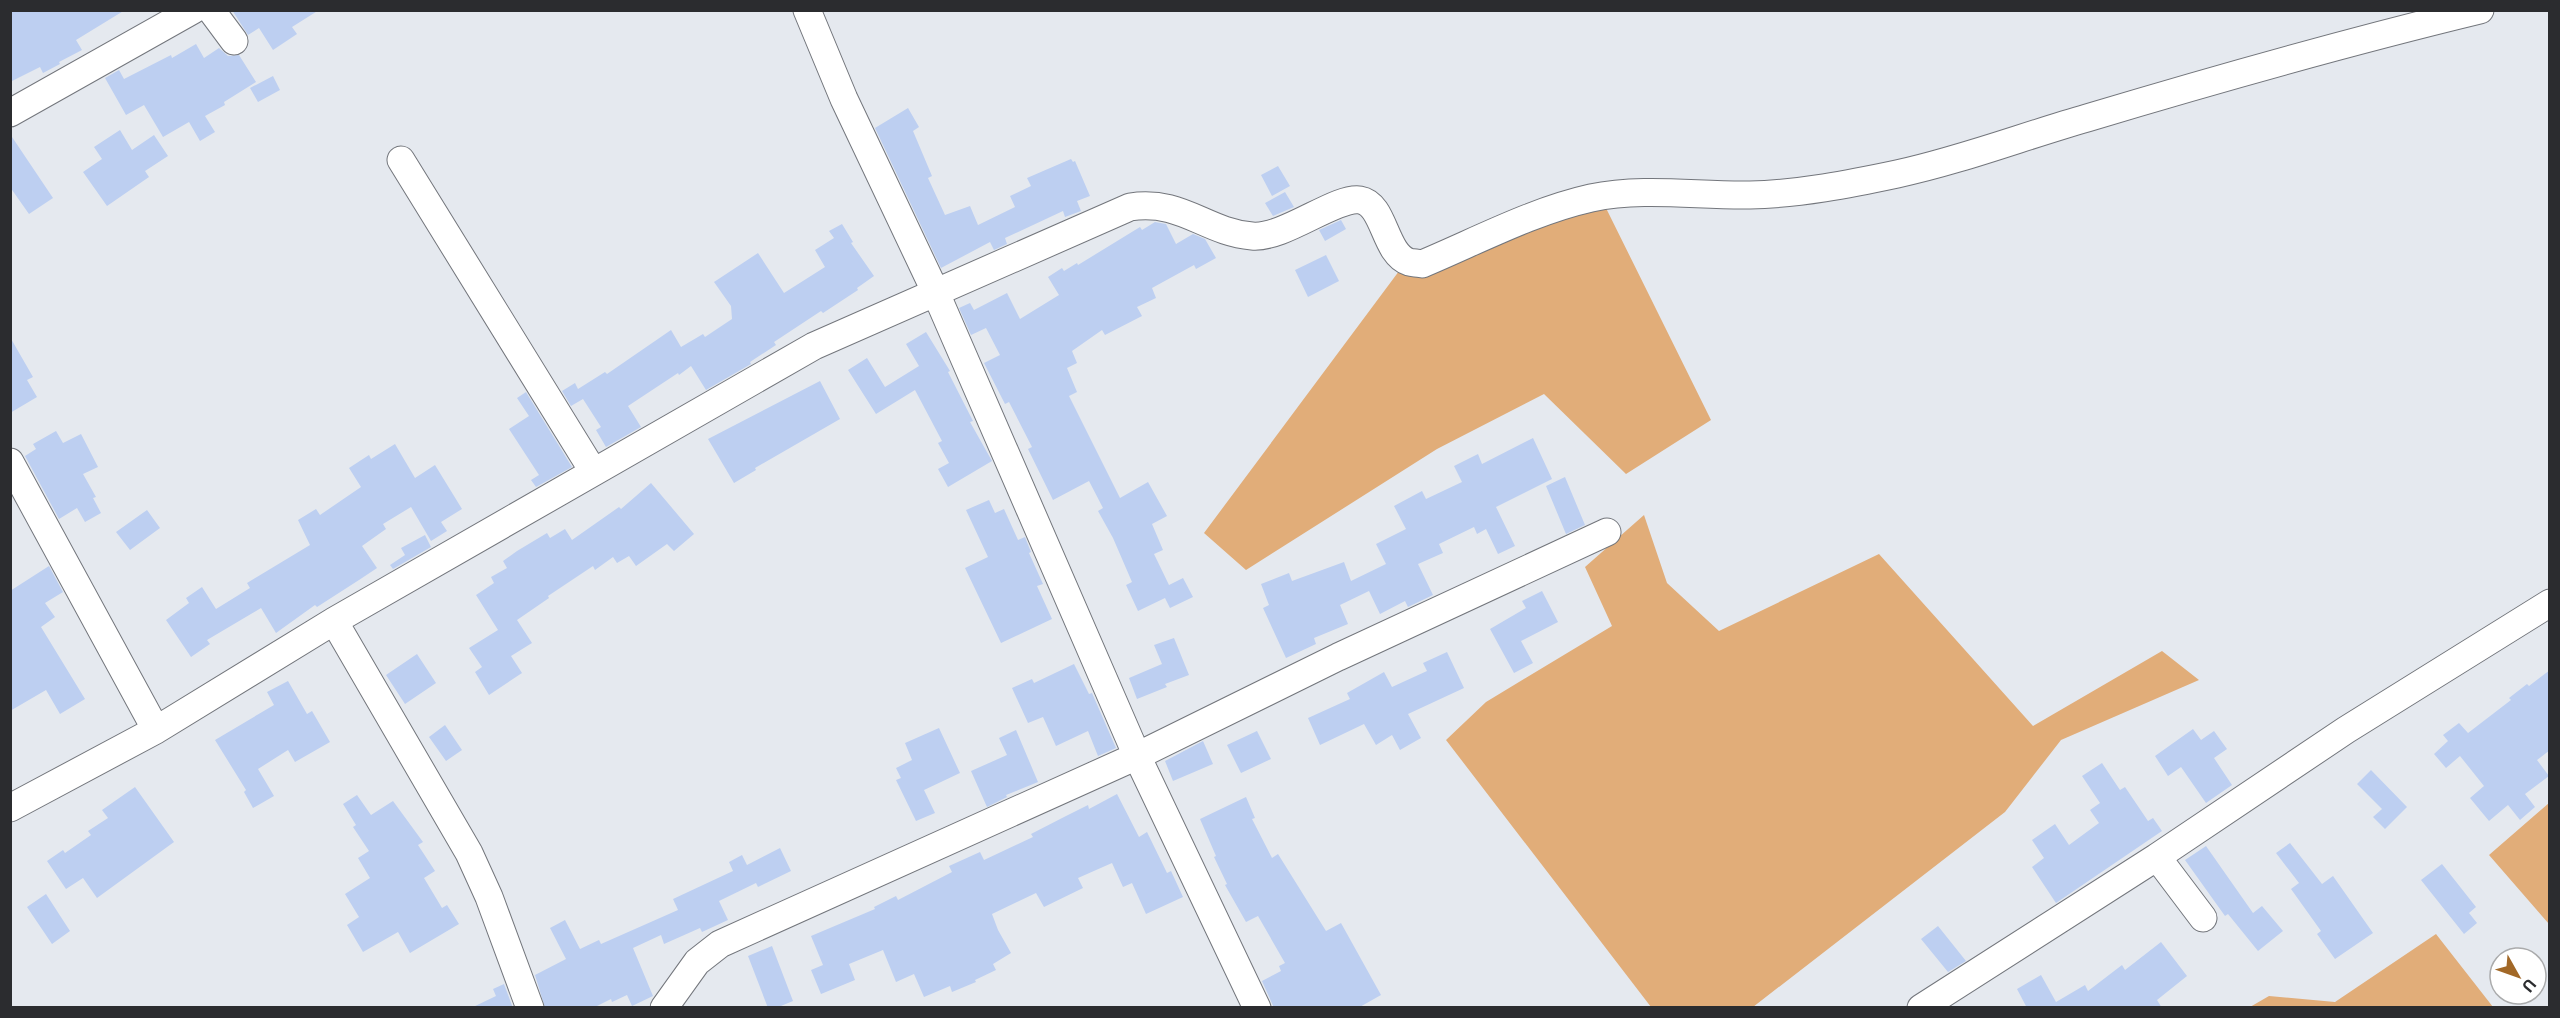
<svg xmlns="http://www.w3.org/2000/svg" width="2560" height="1018" viewBox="0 0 2560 1018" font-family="'Public Sans',sans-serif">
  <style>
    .green { fill: #e1ad79 }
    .building { fill: #bdcff1 }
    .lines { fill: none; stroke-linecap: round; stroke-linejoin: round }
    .minor-casing { stroke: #73767c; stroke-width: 29 }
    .minor { stroke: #fff; stroke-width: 27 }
  </style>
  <rect width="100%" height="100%" fill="#e5e9ef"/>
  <path class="green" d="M1602,200L1711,420L1626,474L1544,394L1437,449L1246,570L1204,533L1408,259Z
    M1644,515L1667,583L1719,631L1879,554L2033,726L2162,651L2199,680L2061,740L2005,812L1753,1007H1651L1446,740L1486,702L1612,626L1585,567Z
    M2549,803V924L2489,855Z
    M2436,934L2493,1007H2250L2269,996L2335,1002Z"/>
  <path class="building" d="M10,10H125L76,40L82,50L59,62L60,64L43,73L40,67L10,82Z
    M232,10H319L292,27L297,34L273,50L259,28L248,35Z
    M196,44L204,58L219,48L228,56L239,55L256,82L224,102L225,105L205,116L215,132L200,141L189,122L163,137L144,105L126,115L105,78L119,70L124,79L171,55L172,58Z
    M273,76L280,90L258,102L250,88Z
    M908,108L919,127L913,131L932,176L928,178L945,215L970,206L978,225L1015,207L1010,196L1031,186L1027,178L1071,159L1073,162L1075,161L1090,196L1077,201L1081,211L1065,217L1063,211L1005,238L1007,244L994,250L990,242L941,268L875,128Z
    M120,130L132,150L154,135L168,156L145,171L149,177L107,206L83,172L102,159L94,147Z
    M10,134L53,198L29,214L10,187Z
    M1278,166L1290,186L1272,196L1261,175Z
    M1285,192L1294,207L1273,216L1265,203Z
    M1341,220L1346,229L1325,241L1319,230Z
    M1155,222L1166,224L1176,244L1193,234L1205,239L1216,258L1196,269L1194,265L1152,288L1156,298L1137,307L1142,316L1105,335L1102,330L1072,351L1077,363L1067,368L1077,392L1069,396L1120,498L1148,482L1167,516L1152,524L1163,550L1154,554L1169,585L1183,578L1193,597L1170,608L1165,598L1138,611L1126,585L1132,582L1113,538L1098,511L1103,508L1089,481L1053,500L1028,449L1032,447L1009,402L1005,404L984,363L1000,355L986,328L971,335L959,308L970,303L974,310L1007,293L1020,319L1059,295L1048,277L1062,268L1064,271L1077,263L1078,265L1140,227L1142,230Z
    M842,224L853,242L851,243L874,276L857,288L858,290L823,313L821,311L774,342L776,345L750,362L751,364L706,390L691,366L679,375L678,373L628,406L641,427L606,447L596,430L601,427L583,399L571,406L562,391L575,383L578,389L605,372L607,374L671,330L681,347L703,334L705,337L732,319L731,306L714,282L758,253L784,293L825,267L815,250L834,238L829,231Z
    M1326,255L1339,281L1308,297L1295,270Z
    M926,332L950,371L948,372L973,421L970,422L992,461L948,487L938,469L949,463L938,443L942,441L915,390L876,414L848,370L867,358L885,387L919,366L906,344Z
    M10,337L33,377L27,380L37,397L10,413Z
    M820,381L840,419L755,468L756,470L734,483L708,439Z
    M526,392L572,467L536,487L531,480L539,475L509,429L529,416L517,398Z
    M56,431L63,443L81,434L98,467L83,474L96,497L93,498L101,513L85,522L77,508L59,519L25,456L36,449L33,444Z
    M1533,438L1552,479L1496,507L1515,546L1498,554L1486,529L1477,534L1474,527L1439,544L1443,553L1418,564L1433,595L1408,607L1405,601L1380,614L1369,591L1340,605L1348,624L1314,638L1316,644L1286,658L1263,608L1269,605L1261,584L1289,573L1292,581L1344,562L1351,581L1386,564L1376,544L1406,529L1394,506L1422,491L1426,499L1462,482L1454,466L1478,454L1482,464Z
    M395,444L415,478L435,465L462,509L441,522L447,531L431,541L411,507L383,524L386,529L362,546L377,568L359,580L317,607L315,605L276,633L261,608L207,640L210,644L191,657L166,620L189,603L186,598L202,587L216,609L250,588L247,583L310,545L298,520L316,509L320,515L361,487L349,468L369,455L371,459Z
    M1565,477L1585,525L1566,534L1546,486Z
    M651,483L694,534L674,551L667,544L636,566L629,556L617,563L613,557L595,570L593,566L548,596L549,598L517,620L532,643L511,656L522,673L489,695L475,672L482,667L469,648L498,630L476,595L494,583L491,577L507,568L503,561L517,551L547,533L550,538L565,529L572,540L619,507L621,509Z
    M989,500L995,513L1004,509L1018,540L1025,537L1031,552L1029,553L1043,584L1037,586L1052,619L1001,643L965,568L988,557L966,510Z
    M147,510L160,528L130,550L116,532Z
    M425,535L431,547L393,569L390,565L405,555L401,548Z
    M49,566L63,592L45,603L55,617L41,627L85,699L60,714L46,690L10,711V591Z
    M1542,591L1558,622L1521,641L1533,663L1514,673L1490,629L1526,608L1522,601Z
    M1174,638L1189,675L1165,684L1167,687L1137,699L1129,678L1162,664L1154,645Z
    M1447,652L1464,688L1408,714L1421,738L1400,750L1392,735L1376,745L1364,724L1320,745L1308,718L1350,699L1347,693L1384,672L1392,687L1427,671L1423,663Z
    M417,654L436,683L405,704L386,675Z
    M1074,664L1089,694L1092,693L1116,748L1098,756L1088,731L1056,746L1043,717L1028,723L1012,688L1032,679L1034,683Z
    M2550,670V750L2537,760L2549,776L2525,794L2535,807L2520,820L2508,805L2489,821L2470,798L2484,786L2460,756L2446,768L2434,754L2448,741L2443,735L2459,723L2468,733L2511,700L2509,698L2527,684L2529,686Z
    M288,681L307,714L312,711L330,742L295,762L288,750L258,769L274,796L253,808L244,792L246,790L215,740L274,705L267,692Z
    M445,725L462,750L446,761L429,737Z
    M939,728L960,773L924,790L935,813L916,821L896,780L901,778L896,768L912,760L905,743Z
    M2193,729L2201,740L2214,731L2227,749L2214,758L2232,785L2206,803L2181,767L2168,776L2155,756Z
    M1016,730L1038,782L1006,795L1007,797L987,807L971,771L1007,755L999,738Z
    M1257,731L1271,759L1241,773L1227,745Z
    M1203,741L1213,764L1173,781L1165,761Z
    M2102,763L2120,790L2125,787L2148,821L2153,818L2162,831L2056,903L2032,867L2044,858L2032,840L2055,824L2069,845L2099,823L2090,810L2100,803L2082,776Z
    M2371,770L2407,807L2385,829L2373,817L2382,809L2357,784Z
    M135,787L174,842L97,898L83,878L66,889L47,861L63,850L65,853L91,835L88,831L108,818L102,810Z
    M1117,794L1139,837L1147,832L1167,873L1171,871L1183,897L1146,914L1132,883L1123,887L1112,863L1078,878L1083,888L1044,907L1036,893L992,914L998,930L1011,953L993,964L996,970L975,980L976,982L952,992L950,986L924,997L914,974L896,982L883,950L849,964L855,980L821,994L811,970L823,965L811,936L875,909L874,907L896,896L898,900L952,872L949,866L980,852L984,860L1033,837L1031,834L1066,816L1088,805L1089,809Z
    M357,795L371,815L393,801L423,842L418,845L435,871L424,878L442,908L447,905L459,924L410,953L398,932L363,952L347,925L359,917L345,894L370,878L358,858L369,851L353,827L356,825L343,804Z
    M1246,797L1255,818L1252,819L1272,858L1278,854L1326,931L1341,923L1381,995L1358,1008H1274L1262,981L1281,971L1279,966L1285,963L1258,916L1246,922L1225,885L1227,884L1214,857L1216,856L1200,819Z
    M2290,843L2322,884L2333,876L2373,933L2335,959L2317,934L2321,931L2291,889L2299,883L2276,853Z
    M2206,846L2253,913L2262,906L2283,931L2258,951L2228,914L2225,916L2185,860Z
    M780,848L791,871L758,887L756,883L719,901L728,920L702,932L700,928L664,944L661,935L633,948L653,996L632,1006L627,995L612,1002L611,999L593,1008H545L535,975L566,959L550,928L565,920L580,949L599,940L601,944L678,910L673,899L733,871L729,862L742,855L747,865Z
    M2442,864L2476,907L2469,913L2477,923L2464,934L2421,880Z
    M46,894L70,931L52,944L27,907Z
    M1938,926L1966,961L1948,972L1921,939Z
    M2161,942L2187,976L2157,1000L2162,1008H2027L2017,989L2041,975L2056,1002L2085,985L2088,991L2122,965L2125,970Z
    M772,946L793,1001L776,1008H768L748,956Z
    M504,984L513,1008H471L496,996L493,989Z"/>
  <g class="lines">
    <g class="minor-casing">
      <path id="minor" d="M211,10L234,41
        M807,10L844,99L935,291L1137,756L1257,1008
        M10,113L193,10
        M401,160L593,471
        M10,462L156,730
        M334,621L469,853L489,897L530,1008
        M10,808L156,730L334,621L814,346L1130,207C1182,199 1205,232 1252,236C1284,239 1336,196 1360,200C1385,204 1384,254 1409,262C1413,263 1418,263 1422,264C1477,241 1533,211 1591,198C1644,187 1697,196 1750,195C1799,194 1850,184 1897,174C1962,160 2024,136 2087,118C2217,79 2348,42 2480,10
        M2157,857L2203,918
        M664,1008L697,962L720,944L1137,756L1338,657L1607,532
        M1921,1008L2157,857L2346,730L2550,603"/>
    </g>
    <use href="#minor" class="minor"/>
  </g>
  <rect width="2560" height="1018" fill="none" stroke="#2b2c2f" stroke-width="24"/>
  <g transform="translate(2518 976) rotate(130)"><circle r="28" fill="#ffffff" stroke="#aaabac" stroke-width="1.5"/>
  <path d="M0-4.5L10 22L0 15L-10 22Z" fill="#a26827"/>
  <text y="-9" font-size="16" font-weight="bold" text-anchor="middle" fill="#2b2c2f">U</text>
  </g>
</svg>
